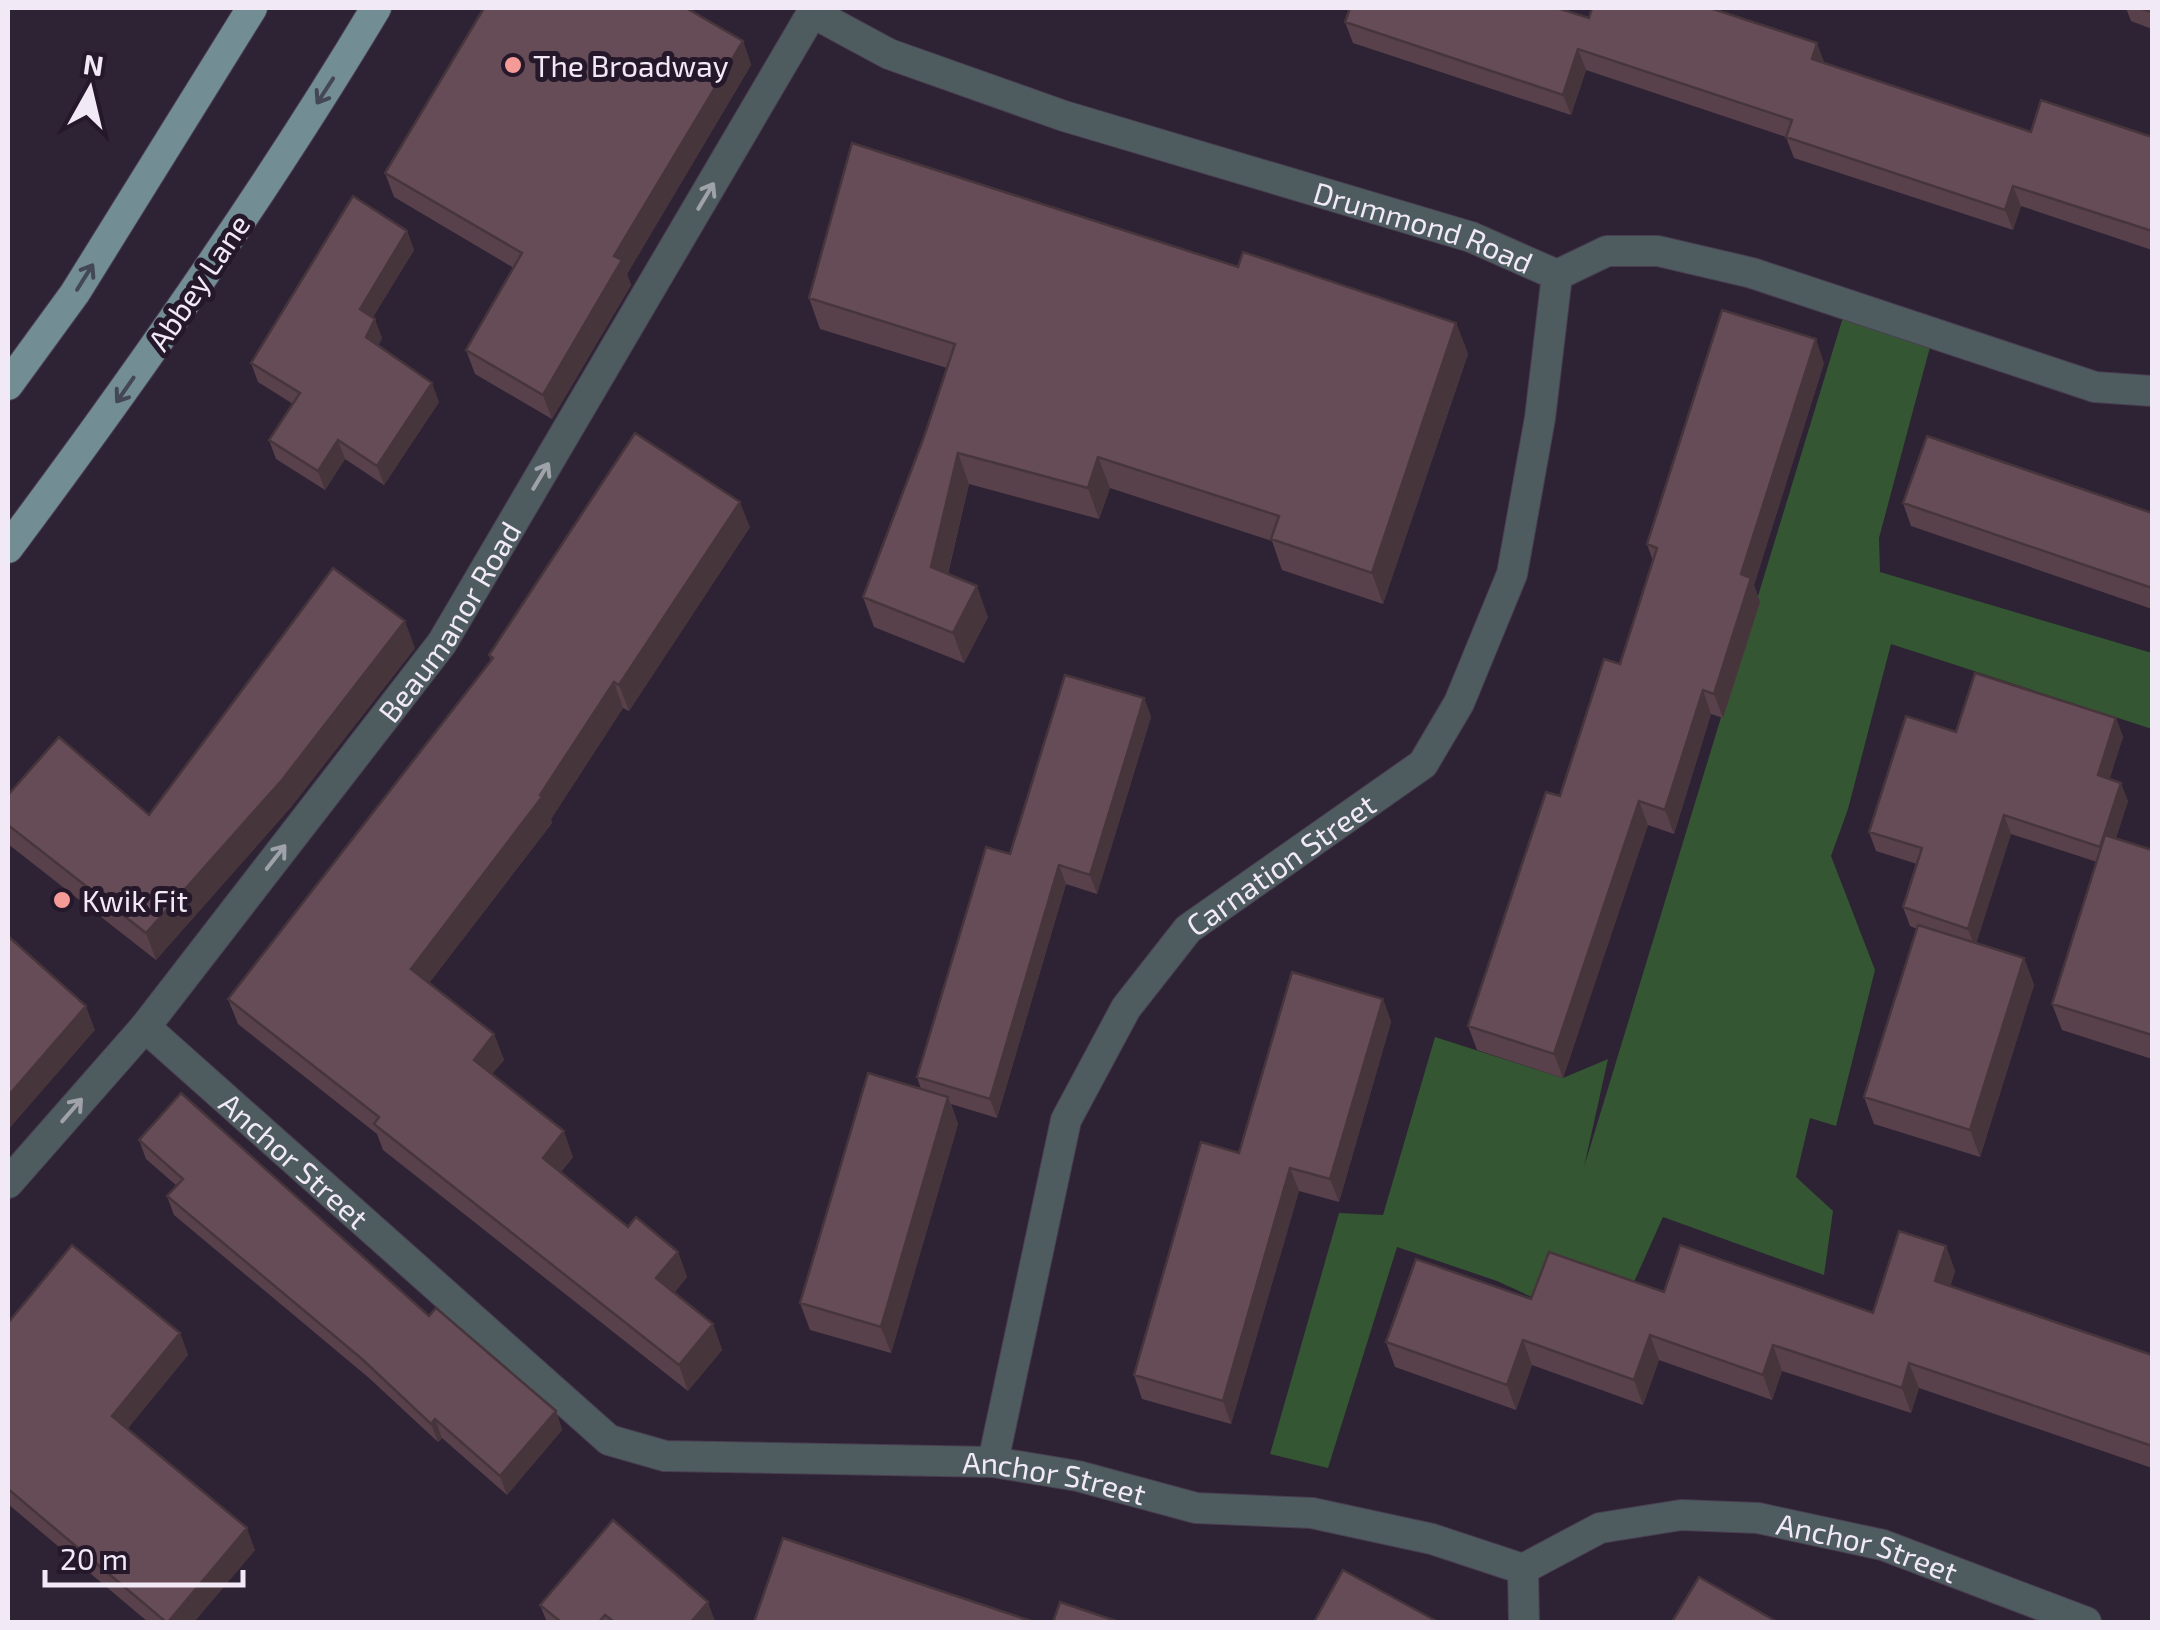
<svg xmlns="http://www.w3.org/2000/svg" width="2160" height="1630" viewBox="0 0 2160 1630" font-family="'Exo 2',sans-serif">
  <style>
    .green { fill: #345632 }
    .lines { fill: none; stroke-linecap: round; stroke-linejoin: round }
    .minor-casing { stroke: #493e50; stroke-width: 32 }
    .primary-casing { stroke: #493e50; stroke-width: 32 }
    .minor { stroke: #4e5b5f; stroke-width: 30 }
    .primary { stroke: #738d95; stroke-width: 30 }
    .wall { fill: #58414a }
    .shaded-wall { fill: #47353c }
    .building { fill: #664c56; stroke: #47353c; stroke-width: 2.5 }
    .oneway { stroke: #444755 }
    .oneway2 { stroke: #a0a2aa }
    .poi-dot { fill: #f59b97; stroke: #25182a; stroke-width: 4 }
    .labels { text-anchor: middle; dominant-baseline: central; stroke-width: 10; stroke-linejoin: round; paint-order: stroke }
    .poi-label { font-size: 30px; fill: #f1e9f6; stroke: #25182a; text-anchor: start }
    .street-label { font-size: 30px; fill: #f1e9f6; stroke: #25182a }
  </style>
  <rect width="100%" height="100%" fill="#2e2235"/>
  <path class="green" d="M1847,304L1934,332L1879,538L1880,572L2152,653V729L1891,644L1848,809L1831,856L1875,970L1836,1126L1810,1118L1796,1177L1833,1211L1824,1275L1663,1217L1629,1293L1534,1298L1497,1281L1397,1247L1328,1468L1270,1454L1339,1213L1383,1215L1435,1037L1563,1078L1608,1059L1584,1167Z"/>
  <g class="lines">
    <g class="minor-casing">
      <g id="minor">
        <path id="s1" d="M813,13L889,54L1064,116L1471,237L1557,275L1607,251H1658L1752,273L2095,387L2152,391"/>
        <path id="s2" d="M145,1027L609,1440L665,1456L993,1462L1078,1476L1196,1508L1312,1513L1432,1539L1523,1569L1600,1528L1681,1515L1758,1518L1883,1545L2086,1622"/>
        <path id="s3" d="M8,1183L145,1027L442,643L815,8"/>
        <path id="s4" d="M993,1462L1066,1120L1126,1008L1188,929L1423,764L1459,703L1512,574L1540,418L1557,275"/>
        <path d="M1523,1569L1524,1622"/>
      </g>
    </g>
    <g class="primary-casing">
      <path id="primary" d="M8,385L75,293L252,8
        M8,548C138,374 264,195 376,8"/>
    </g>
    <use href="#minor" class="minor"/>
    <use href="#primary" class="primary"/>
  </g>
  <path class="wall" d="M2126,8H2152V29L2131,21Z
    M694,12L743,41L751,65L627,274L631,285L552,419L475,374L466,350L514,268L394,197L385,173Z
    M1589,18L1825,63L2031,132L2152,137V250L2021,206L2013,230L1794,158L1786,137L1586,70L1571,115L1353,43L1345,22Z
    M407,231L414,250L373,317L382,338L378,346L439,402L384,485L345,459L325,490L276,459L269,440L293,404L258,382L251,363Z
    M1238,267L1456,323L1468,354L1383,604L1282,570L1272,541L1110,488L1099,519L969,484L948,574L988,617L964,663L874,627L863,597L924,437L947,368L820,329L809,298Z
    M1824,363L1754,585L1760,602L1723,718L1711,714L1674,834L1648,825L1563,1078L1477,1050L1468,1026L1560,796L1620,664L1653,561L1647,544Z
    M1903,503L2152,513V609L1911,526Z
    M750,527L629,711L623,708L551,819L552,823L429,983L494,1034L504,1060L492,1074L573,1157L561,1172L628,1227L678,1252L687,1277L674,1293L713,1324L722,1350L688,1391L383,1150L377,1134L238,1024L228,999L491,660L489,655Z
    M415,648L291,807L156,960L8,844V795L149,815Z
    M1144,698L1151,717L1097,894L1066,884L997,1118L951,1104L958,1124L891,1353L810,1330L800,1303L921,1089L917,1077L1010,854Z
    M2116,718L2123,737L2109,779L2128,801L2116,838L2152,850V1059L2062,1030L2052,1004L2097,862L2011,834L1976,943L2024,958L2034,985L1980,1157L1874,1124L1864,1097L1917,929L1910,926L1903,907L1917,864L1876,851L1869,832L1956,732Z
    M1383,999L1391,1022L1339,1202L1299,1191L1231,1424L1142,1399L1134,1375L1239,1153Z
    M139,1140L429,1316L556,1411L562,1430L507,1495L442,1438L438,1442L369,1378L174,1215L167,1196L177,1186L146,1159Z
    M1946,1246L1955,1271L1950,1287L2152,1355V1468L1919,1388L1911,1413L1782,1371L1772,1400L1659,1360L1643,1405L1532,1365L1516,1410L1395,1367L1386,1342L1531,1299L1664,1292L1873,1313Z
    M8,1323L180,1333L188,1355L128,1428L255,1550L194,1622H148L8,1504Z
    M540,1605L715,1621L714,1622H547Z"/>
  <path class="shaded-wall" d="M743,41L751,65L627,274L631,285L552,419L543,395L614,256Z
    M1817,43L1825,64L1812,59Z
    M1578,49L1586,70L1571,115L1563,95Z
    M2013,186L2021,206L2013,230L2005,210Z
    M407,231L414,250L366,328L360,309Z
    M375,319L382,338L373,356L366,337Z
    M1456,323L1468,354L1383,604L1372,573Z
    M1816,339L1824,363L1754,585L1760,602L1723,718L1714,694L1741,574Z
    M432,383L439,402L384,485L377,466Z
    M338,440L345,459L325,490L318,471Z
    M958,453L969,484L942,597L931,567Z
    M1098,457L1110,488L1099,519L1088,488Z
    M740,502L750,527L629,711L619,685Z
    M977,586L988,617L964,663L953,633Z
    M405,621L415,648L291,807L156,960L146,933Z
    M614,682L623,708L551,819L552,823L420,995L411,969L540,795Z
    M1703,690L1711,714L1674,834L1665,810Z
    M1144,698L1151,717L1097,894L1090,875Z
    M2116,718L2123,737L2105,794L2098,775Z
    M2121,783L2128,801L2107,866L2100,847Z
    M1639,801L1648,825L1563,1078L1554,1054Z
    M2004,815L2011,834L1975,948L1968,929Z
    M1059,865L1066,884L997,1118L990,1099Z
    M2024,958L2034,985L1980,1157L1970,1130Z
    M1383,999L1391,1022L1339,1202L1330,1179Z
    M86,1006L95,1030L8,1130V1096Z
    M494,1034L504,1060L483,1085L474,1060Z
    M948,1097L958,1124L891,1353L881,1327Z
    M564,1131L573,1157L552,1183L543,1158Z
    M1290,1168L1299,1191L1231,1424L1223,1401Z
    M1946,1246L1955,1271L1944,1307L1935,1281Z
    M678,1252L687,1277L665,1304L656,1278Z
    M713,1324L722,1350L688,1391L679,1365Z
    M180,1333L188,1355L120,1438L112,1416Z
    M1650,1335L1659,1360L1643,1405L1634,1380Z
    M1523,1340L1532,1365L1516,1410L1507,1385Z
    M1773,1345L1782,1371L1772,1400L1763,1375Z
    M1909,1363L1919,1388L1911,1413L1902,1388Z
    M556,1411L562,1430L507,1495L500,1476Z
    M435,1419L442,1438L438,1442L431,1424Z
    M247,1528L255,1550L194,1622H168Z
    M708,1602L715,1621L714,1622H691Z"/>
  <path class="building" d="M484,8H686L743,41L614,256L622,260L543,395L466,350L522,253L385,173Z
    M1350,8H1557L1589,18L1592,8H1710L1817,43L1812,59L2031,132L2041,100L2152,137V231L2013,186L2005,210L1786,137L1792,120L1578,49L1563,95L1345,22Z
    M2139,8H2152V12Z
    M852,143L1238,267L1243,252L1456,323L1372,573L1271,539L1279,516L1098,457L1088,488L958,453L931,567L977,586L953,633L863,597L924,437L955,344L809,298Z
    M353,196L407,231L360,309L375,319L366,337L432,383L377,466L338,440L318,471L269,440L300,393L251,363Z
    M1722,310L1816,339L1741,574L1751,578L1714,694L1703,690L1665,810L1639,801L1554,1054L1468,1026L1546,792L1560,796L1604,659L1620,664L1657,548L1647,544Z
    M635,433L740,502L619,685L614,682L540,795L542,797L411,969L494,1034L474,1060L564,1131L543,1158L628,1227L636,1217L678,1252L656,1278L713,1324L679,1365L374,1124L379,1117L228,999L493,658L489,655Z
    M1927,436L2152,513V588L1903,503Z
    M333,568L405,621L282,780L146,933L8,825V795L59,737L149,815Z
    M1975,673L2116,718L2098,775L2121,783L2100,847L2004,815L1968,929L1903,907L1922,848L1869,832L1906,716L1956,732Z
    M1065,675L1144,698L1090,875L1059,865L990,1099L917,1077L986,847L1010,854Z
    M2105,835L2152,850V1035L2052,1004Z
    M1918,925L2024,958L1970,1130L1864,1097Z
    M8,936L86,1006L8,1096Z
    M1292,972L1383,999L1330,1179L1290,1168L1223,1401L1134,1375L1201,1142L1239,1153Z
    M868,1073L948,1097L881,1327L800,1303Z
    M181,1093L429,1316L436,1308L556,1411L500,1476L435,1419L431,1424L362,1359L167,1196L183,1179L139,1140Z
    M1899,1231L1946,1246L1935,1281L2152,1355V1446L1909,1363L1902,1388L1773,1345L1763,1375L1650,1335L1634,1380L1523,1340L1507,1385L1386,1342L1416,1259L1531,1299L1549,1252L1664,1292L1680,1245L1873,1313Z
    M72,1245L180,1333L112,1416L247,1528L168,1622H166L8,1489V1323Z
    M613,1520L708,1602L691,1622H614L605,1615L599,1622H561L540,1605Z
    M783,1538L1034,1622H754Z
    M1343,1570L1438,1622H1314Z
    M1699,1577L1777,1622H1672Z
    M1060,1602L1119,1622H1053Z"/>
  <defs><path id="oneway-shaft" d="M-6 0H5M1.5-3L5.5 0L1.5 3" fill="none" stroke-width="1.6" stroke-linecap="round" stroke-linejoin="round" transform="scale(2.5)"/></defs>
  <g class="oneway">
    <use href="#oneway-shaft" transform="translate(325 91) rotate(123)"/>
    <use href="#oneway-shaft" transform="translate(85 277) rotate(-58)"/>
    <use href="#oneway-shaft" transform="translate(125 390) rotate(125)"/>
  </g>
  <g class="oneway2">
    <use href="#oneway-shaft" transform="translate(706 196) rotate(-59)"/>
    <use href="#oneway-shaft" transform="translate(541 476) rotate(-59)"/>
    <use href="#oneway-shaft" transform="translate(276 857) rotate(-52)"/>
    <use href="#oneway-shaft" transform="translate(72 1110) rotate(-49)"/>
  </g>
  <g class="poi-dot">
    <circle cx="513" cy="65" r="10"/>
    <circle cx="62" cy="900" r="10"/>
  </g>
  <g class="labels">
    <g class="poi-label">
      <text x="533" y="65">The Broadway</text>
      <text x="82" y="900">Kwik Fit</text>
    </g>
    <g class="street-label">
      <text stroke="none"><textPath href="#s1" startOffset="648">Drummond Road</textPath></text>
      <text transform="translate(198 282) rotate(-56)">Abbey Lane</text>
      <text stroke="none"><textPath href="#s3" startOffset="715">Beaumanor Road</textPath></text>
      <text stroke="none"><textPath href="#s4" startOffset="690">Carnation Street</textPath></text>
      <text stroke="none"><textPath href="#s2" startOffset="200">Anchor Street</textPath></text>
      <text stroke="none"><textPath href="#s2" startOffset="1070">Anchor Street</textPath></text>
      <text stroke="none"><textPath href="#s2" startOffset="1910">Anchor Street</textPath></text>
    </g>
  </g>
  <rect width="2160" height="1630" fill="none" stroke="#f1e9f6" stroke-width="20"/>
  <g transform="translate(90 90) rotate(8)" stroke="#25182a" stroke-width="8" paint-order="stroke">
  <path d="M0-8L18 38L0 25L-18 38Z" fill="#f1e9f6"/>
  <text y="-15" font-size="28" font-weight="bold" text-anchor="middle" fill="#f1e9f6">N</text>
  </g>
  <path d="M45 1570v15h198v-15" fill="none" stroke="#f1e9f6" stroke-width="5"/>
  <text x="60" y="1570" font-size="30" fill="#f1e9f6" stroke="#25182a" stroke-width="8" paint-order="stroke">20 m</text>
</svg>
